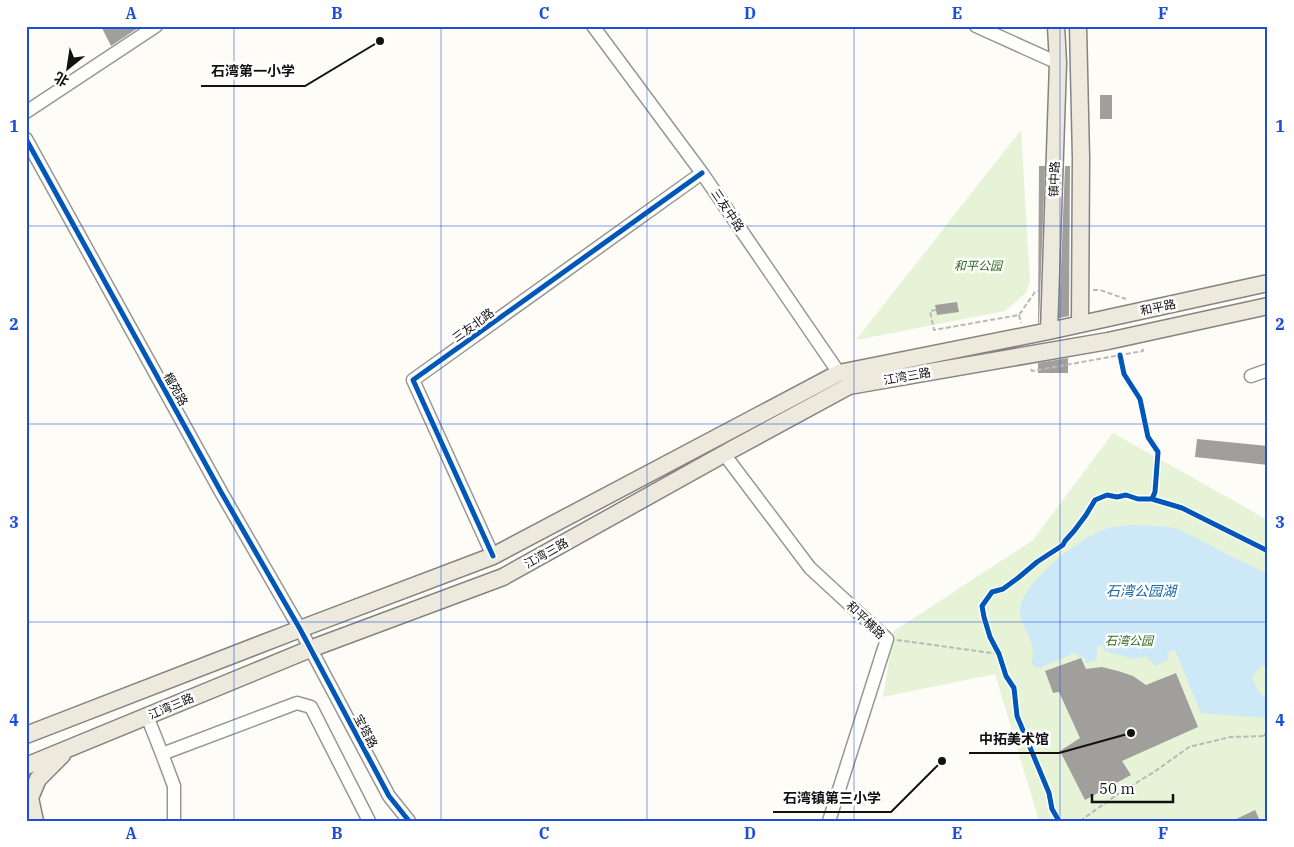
<svg xmlns="http://www.w3.org/2000/svg" width="1294" height="847" viewBox="0 0 1294 847" font-family="'IBM Plex Serif','Noto Sans SC',serif">
  <style>
    .green { fill: #e7f3d7 }
    .water { fill: #cde8f7 }
    .building { fill: #a19f9c }
    .lines { fill: none; stroke-linecap: round; stroke-linejoin: round }
    .minor-casing { stroke: #979795; stroke-width: 15 }
    .major-casing { stroke: #858482; stroke-width: 19 }
    .path { stroke: #b9b9b8; stroke-width: 2; stroke-dasharray: 5 2.5; stroke-linecap: butt }
    .minor { stroke: #fffffe; stroke-width: 12 }
    .major { stroke: #ede9dc; stroke-width: 16 }
    .cycleway-casing { stroke: #fff; stroke-width: 8 }
    .cycleway { stroke: #0057b8; stroke-width: 5 }
    .grid { fill: none; stroke: #1d4ed8; stroke-width: 1; stroke-opacity: 0.55 }
    .labels { text-anchor: middle; dominant-baseline: central; stroke-width: 5; stroke-linejoin: round; paint-order: stroke }
    .street-label { font-size: 12px; fill: #111; stroke: #fff }
    .park-label { font-size: 12px; font-style: italic; fill: #2f6b1f; stroke: #fff }
    .water-label { font-size: 14px; font-style: italic; fill: #1768a6; stroke: #fff }
    .leader { fill: none; stroke: #111; stroke-width: 2 }
    .callout-dot { fill: #111; stroke: #fff; stroke-width: 2 }
    .callout-label { font-size: 14px; text-anchor: middle; font-weight: bold; fill: #111; stroke: #fff; stroke-width: 5; stroke-linejoin: round; paint-order: stroke }
    .neatline { fill: none; stroke: #1d4ed8; stroke-width: 2 }
    .grid-label { font-size: 16px; text-anchor: middle; font-weight: bold; fill: #1d4ed8 }
  </style>
  <rect width="100%" height="100%" fill="#fdfcf7"/>
  <path class="green" d="M1021,130L1030,281L1026,293L1005,311L856,340Z
    M1113,433L1268,520V821H1039L995,674L883,697L894,631L1033,540Z"/>
  <path class="water" d="M1132,525L1157,526L1176,528L1201,540L1224,553L1268,574V666H1261L1252,677L1258,691L1268,700V718L1201,713L1175,650L1167,653L1168,658L1167,660L1155,666L1147,657H1144L1134,659L1108,652L1105,651L1102,645L1097,646V657L1095,661L1086,663L1084,657H1078L1076,653H1074L1040,668L1035,667L1032,664C1032,658 1034,651 1032,645C1029,633 1019,621 1020,609C1024,581 1080,537 1106,529C1114,526 1124,526 1132,525Z"/>
  <path class="building" d="M101,26H141L111,46Z
    M1100,95H1112V119H1100Z
    M1039,166H1045L1039,323H1038Z
    M1065,166H1070L1069,316L1059,318Z
    M957,302L959,312L937,315L935,305Z
    M1068,358V373H1038V363Z
    M1197,439L1268,446V465L1195,457Z
    M1081,658L1086,669L1102,667L1118,671L1133,676L1146,685L1176,673L1198,727L1122,761L1131,775L1085,800L1060,751L1080,738L1059,692L1053,693L1045,671Z
    M1255,810L1260,821H1232Z"/>
  <g class="lines">
    <g class="minor-casing">
      <path id="minor" d="M593,26L702,173L839,373
        M976,26L1058,63
        M26,112L156,26
        M26,139L221,492L300,629L389,796L409,821
        M1251,376L1268,370
        M724,454L810,568L887,639L829,821
        M493,556L413,380L702,173
        M147,716L162,754L174,786V821
        M162,754L297,703L311,707L369,821"/>
    </g>
    <g class="major-casing">
      <path id="major" d="M1078,26L1081,158L1080,324
        M1049,331L1058,63L1056,26
        M26,735L300,629L493,556L839,373L1049,331L1268,283
        M26,766L310,649L503,577L731,450L849,386L1108,341L1268,306
        M35,821L30,798L38,779L62,755"/>
    </g>
    <path class="path" d="M1093,290H1100L1126,299
      M936,310L930,311L934,330L1019,315L1035,292L1038,291
      M1019,315L1021,323
      M1031,369L1032,371L1143,351L1142,346
      M897,640L999,654
      M1264,736L1268,730
      M1080,821L1118,794L1154,772L1189,747L1230,737L1268,736"/>
    <use href="#minor" class="minor"/>
    <use href="#major" class="major"/>
    <g class="cycleway-casing">
      <path id="cycleway" d="M26,139L221,492L300,629L389,796L409,821
        M1120,355L1124,374L1140,399L1148,437L1158,452L1155,492L1152,499
        M493,556L413,380L702,173
        M1059,821L1052,809L1049,793L1017,716L1014,688L1006,676L999,654L990,637L984,617L982,606L992,592L1003,589L1018,578L1037,562L1063,545L1065,541L1074,531L1086,515L1095,500L1107,495L1117,497L1126,495L1138,499H1152L1182,508L1268,551"/>
    </g>
    <use href="#cycleway" class="cycleway"/>
  </g>
  <path class="grid" d="M234,26V821M441,26V821M647,26V821M854,26V821M1060,26V821M26,226H1268M26,424H1268M26,622H1268"/>
  <g class="labels">
    <g class="street-label">
      <text transform="translate(1054 179) rotate(-88)">镇中路</text>
      <text transform="translate(728 210) rotate(56)">三友中路</text>
      <text transform="translate(1158 307) rotate(-12)">和平路</text>
      <text transform="translate(473 325) rotate(-36)">三友北路</text>
      <text transform="translate(907 376) rotate(-10)">江湾三路</text>
      <text transform="translate(176 389) rotate(61)">榴苑路</text>
      <text transform="translate(546 553) rotate(-29)">江湾三路</text>
      <text transform="translate(866 620) rotate(44)">和平横路</text>
      <text transform="translate(171 706) rotate(-23)">江湾三路</text>
      <text transform="translate(366 731) rotate(62)">宝塔路</text>
    </g>
    <g class="park-label">
      <text x="978" y="265">和平公园</text>
      <text x="1129" y="640">石湾公园</text>
    </g>
    <g class="water-label">
      <text x="1141" y="591">石湾公园湖</text>
    </g>
  </g>
  <path class="leader" d="M380 41L305 86H201M1131 733L1059 753H969M942 761L891 812H773"/>
  <g class="callout-dot">
    <circle cx="380" cy="41" r="5"/>
    <circle cx="1131" cy="733" r="5"/>
    <circle cx="942" cy="761" r="5"/>
  </g>
  <g class="callout-label">
    <text x="253" y="76">石湾第一小学</text>
    <text x="1014" y="744">中拓美术馆</text>
    <text x="832" y="803">石湾镇第三小学</text>
  </g>
  <rect width="1294" height="847" fill="none" stroke="#ffffff" stroke-width="55"/>
  <g transform="translate(68 68) rotate(210)" stroke="#ffffff" stroke-width="4" paint-order="stroke">
  <path d="M0-4L9 19L0 12L-9 19Z" fill="#111111"/>
  <text y="-8" font-size="14" font-weight="bold" text-anchor="middle" fill="#111111">北</text>
  </g>
  <path d="M1092 794v8h81v-8" fill="none" stroke="#111111" stroke-width="2.5"/>
  <text x="1099" y="794" font-size="15" fill="#111111" stroke="#ffffff" stroke-width="4" paint-order="stroke">50 m</text>
  <rect x="28" y="28" width="1238" height="792" class="neatline"/>
  <g class="grid-label">
    <text x="131" y="19">A</text>
    <text x="337" y="19">B</text>
    <text x="544" y="19">C</text>
    <text x="750" y="19">D</text>
    <text x="957" y="19">E</text>
    <text x="1163" y="19">F</text>
    <text x="14" y="132">1</text>
    <text x="1280" y="132">1</text>
    <text x="14" y="330">2</text>
    <text x="1280" y="330">2</text>
    <text x="14" y="528">3</text>
    <text x="1280" y="528">3</text>
    <text x="14" y="726">4</text>
    <text x="1280" y="726">4</text>
    <text x="131" y="839">A</text>
    <text x="337" y="839">B</text>
    <text x="544" y="839">C</text>
    <text x="750" y="839">D</text>
    <text x="957" y="839">E</text>
    <text x="1163" y="839">F</text>
  </g>
</svg>
